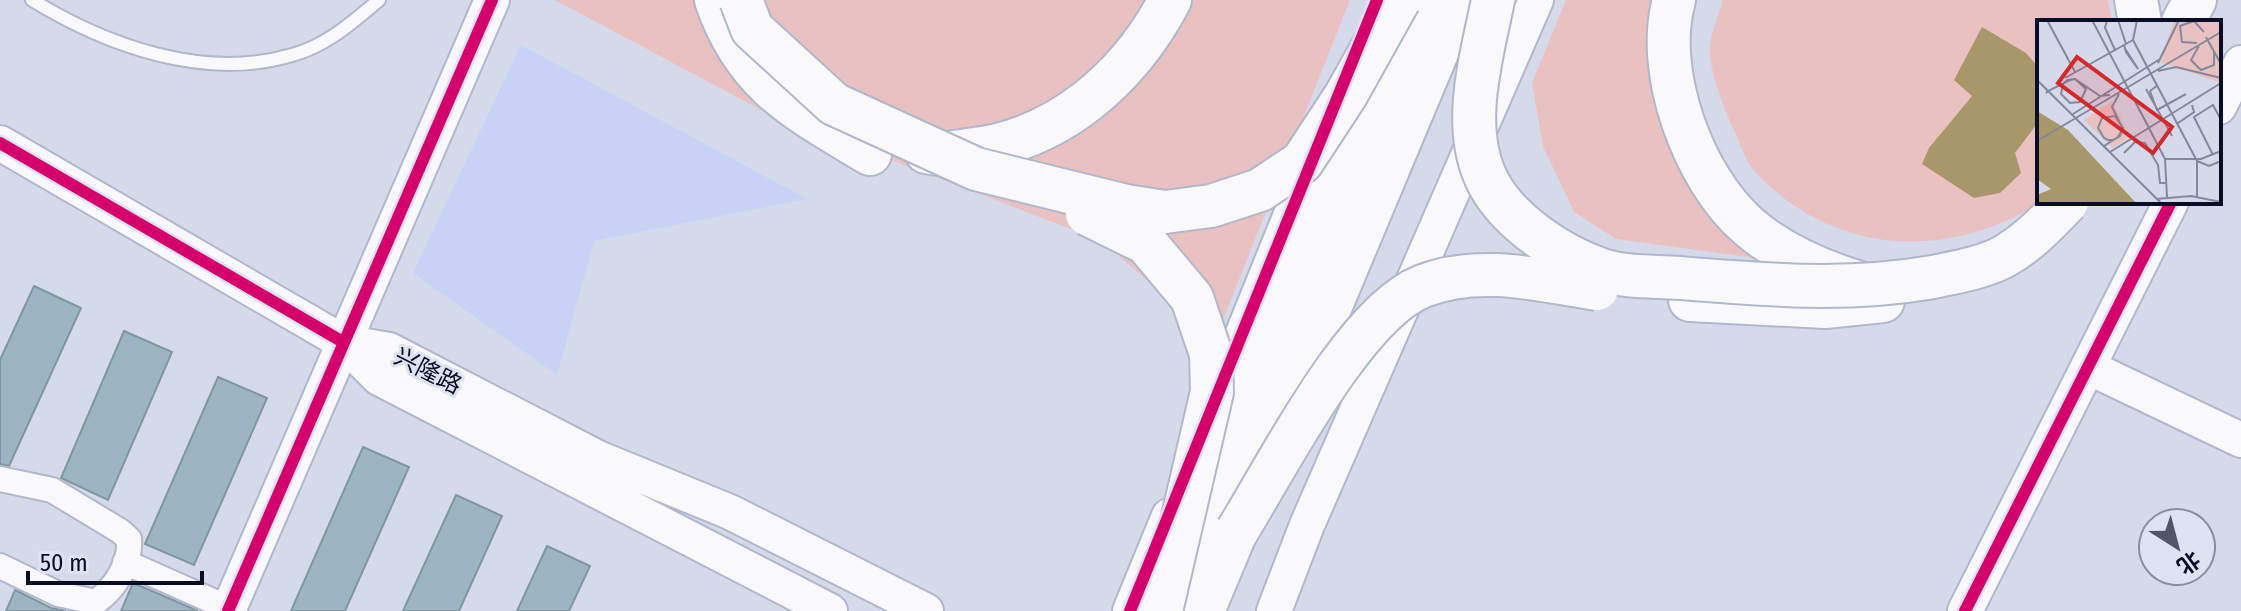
<svg xmlns="http://www.w3.org/2000/svg" width="2241" height="611" viewBox="0 0 2241 611" font-family="'Fira Sans Condensed','Noto Sans SC',sans-serif">
  <style>
    .built { fill: #c7d2f4 }
    .green { fill: #eac1c1 }
    .water { fill: #a89869 }
    .building { fill: #9bb5c1; stroke: #8096a0; stroke-width: 2 }
    .lines { fill: none; stroke-linecap: round; stroke-linejoin: round }
    .lane-casing { stroke: #b1b7cd; stroke-width: 16 }
    .street-casing { stroke: #b1b7cd; stroke-width: 28 }
    .secondary-casing { stroke: #b1b7cd; stroke-width: 38 }
    .highway-casing { stroke: #b1b7cd; stroke-width: 46 }
    .lane { stroke: #f9f9fc; stroke-width: 12 }
    .street { stroke: #f9f9fc; stroke-width: 24 }
    .secondary { stroke: #f9f9fc; stroke-width: 34 }
    .highway { stroke: #f9f9fc; stroke-width: 42 }
    .highway-bridge-casing { stroke: #b1b7cd; stroke-width: 46; stroke-linecap: butt }
    .highway-bridge { stroke: #f9f9fc; stroke-width: 42 }
    .cycleway-casing { stroke: #dee3f3; stroke-width: 17 }
    .cycleway { stroke: #d6006c; stroke-width: 12 }
    .labels { text-anchor: middle; dominant-baseline: central; stroke-width: 6; stroke-linejoin: round; paint-order: stroke }
    .street-label { font-size: 24px; fill: #080d28; stroke: #dee3f3 }
    .inset-road { fill: none; stroke: #83889d; stroke-width: 2 }
    .view { fill: #d62828; fill-opacity: 0.15; stroke: #d62828; stroke-width: 4 }
    .inset-edge { fill: none; stroke: #080d28; stroke-width: 4 }
  </style>
  <rect width="100%" height="100%" fill="#d5daeb"/>
  <path class="built" d="M521,45L807,199L594,241L557,375L413,273Z"/>
  <path class="green" d="M555,0H1350L1215,340L1102,241L761,110Z
    M1566,0H1662L1659,58L1777,261L1616,239L1574,212L1543,146L1532,83Z
    M1723,0H2108L2112,22H2039L2041,202C1948,262 1834,255 1756,173C1746,163 1740,143 1734,130C1725,111 1708,68 1710,47C1711,32 1719,15 1723,0Z"/>
  <path class="water" d="M1982,27L2026,53L2039,68V121L2015,153L2021,173L2000,193L1974,198L1922,164L1929,148L1972,96L1954,80Z"/>
  <path class="building" d="M34,286L81,308L9,466L0,464V360Z
    M124,331L172,352L108,500L61,478Z
    M218,377L267,398L194,565L145,544Z
    M363,447L409,467L345,611H291Z
    M456,495L502,516L459,611H403Z
    M547,546L590,566L569,611H517Z
    M133,583L159,594L198,611H121Z
    M15,590L51,608L66,611H6Z"/>
  <g class="lines">
    <g class="lane-casing">
      <path id="lane" d="M32,0C107,46 205,81 292,55C326,46 353,22 379,0"/>
    </g>
    <g class="street-casing">
      <path id="street" d="M0,479L52,490L120,531L129,539C131,564 115,588 96,602L58,594L0,566
        M125,562L235,611"/>
    </g>
    <g class="secondary-casing">
      <path id="secondary" d="M2219,107L2241,63
        M0,143L343,342L379,378L830,611
        M343,342L389,350L598,458L730,512L926,611
        M2088,367L2241,440
        M1216,400L1319,145
        M228,611L492,0
        M1130,611L1169,516
        M1274,611L1307,525L1536,0
        M1965,611L2171,202"/>
    </g>
    <g class="highway-casing">
      <path id="highway" d="M716,0C745,85 797,110 870,154
        M1674,0C1654,71 1693,178 1748,226C1780,254 1823,272 1863,284
        M2136,0L2140,22
        M2183,22L2195,0
        M926,152C939,156 954,152 968,150C1058,141 1129,78 1170,0
        M1690,300L1825,307L1883,301
        M1182,572L1419,0
        M1203,611L1459,0"/>
    </g>
    <use href="#lane" class="lane"/>
    <use href="#street" class="street"/>
    <use href="#secondary" class="secondary"/>
    <use href="#highway" class="highway"/>
    <g class="highway-bridge-casing">
      <path id="highway-bridge" d="M741,0L752,29L834,104L976,169L1126,206L1165,212L1211,206L1260,190L1302,162L1346,95L1399,0
        M1493,0C1482,56 1459,129 1489,184C1510,223 1561,256 1602,270C1625,278 1656,276 1680,278C1765,285 1848,292 1933,277C1956,272 1982,268 2003,257C2027,244 2048,222 2067,202
        M1087,214L1146,243L1192,298L1211,354L1212,392L1161,611
        M1237,531C1277,467 1354,313 1423,286C1479,264 1540,280 1597,289"/>
    </g>
    <use href="#highway-bridge" class="highway-bridge"/>
    <g class="cycleway-casing">
      <path id="cycleway" d="M0,143L343,342
        M228,611L492,0
        M1130,611L1377,0
        M1965,611L2171,202"/>
    </g>
    <use href="#cycleway" class="cycleway"/>
  </g>
  <g class="labels">
    <g class="street-label">
      <text transform="translate(428 371) rotate(27)">兴隆路</text>
    </g>
  </g>
  <g transform="translate(2037 20)">
    <rect width="184" height="184" fill="#d5daeb"/>
    <path d="M137,0H184V63L123,42ZM75,81L93,117L76,128L47,100Z" fill="#eac1c1"/>
    <path d="M0,91L31,110L100,184H0V175L14,169L0,159Z" fill="#a89869"/>
    <path class="inset-road" d="M10,0L38,52M55,0L112,108M70,0L68,8L78,30M81,0L89,24M100,0L96,20L160,141V177M169,17L184,44M160,23L145,22L143,6L157,1L167,12M87,25L89,32L101,49L89,30M162,26L154,40L164,50L177,45V31M121,43L142,0M121,51L139,47L184,58M28,58L96,20M0,60L125,184M121,65L113,71L120,90L149,74M109,69L135,116M9,73L11,71L33,60L38,59L49,69L43,82L33,83L24,74L26,64L28,62L31,60L38,59L63,76L73,75M36,94L123,39M141,103L157,92L155,85M112,108L128,139H164L184,131M0,121L184,12M66,127L70,124L81,117L86,108L78,96L65,98L61,108L67,118L71,120H76L78,119L83,116L86,109L75,87L82,74M73,132L184,63M87,133L98,122L108,123L121,145L123,163H129M176,135L157,97L176,85L184,100M128,139L130,177M160,141L172,146L184,141M119,179L154,176L184,182"/>
    <path class="view" d="M40,37L135,107L116,133L21,63Z"/>
    <rect width="184" height="184" class="inset-edge"/>
  </g>
  <g transform="translate(2177 547) rotate(144)"><circle r="38" fill="#dee3f3" stroke="#888da2" stroke-width="2"/>
  <path d="M0-6L14 30L0 20L-14 30Z" fill="#50556c"/>
  <text y="-12" font-size="22" font-weight="bold" text-anchor="middle" fill="#080d28">北</text>
  </g>
  <path d="M28 571v12h174v-12" fill="none" stroke="#080d28" stroke-width="4"/>
  <text x="40" y="571" font-size="24" fill="#080d28" stroke="#dee3f3" stroke-width="6" paint-order="stroke">50 m</text>
</svg>
